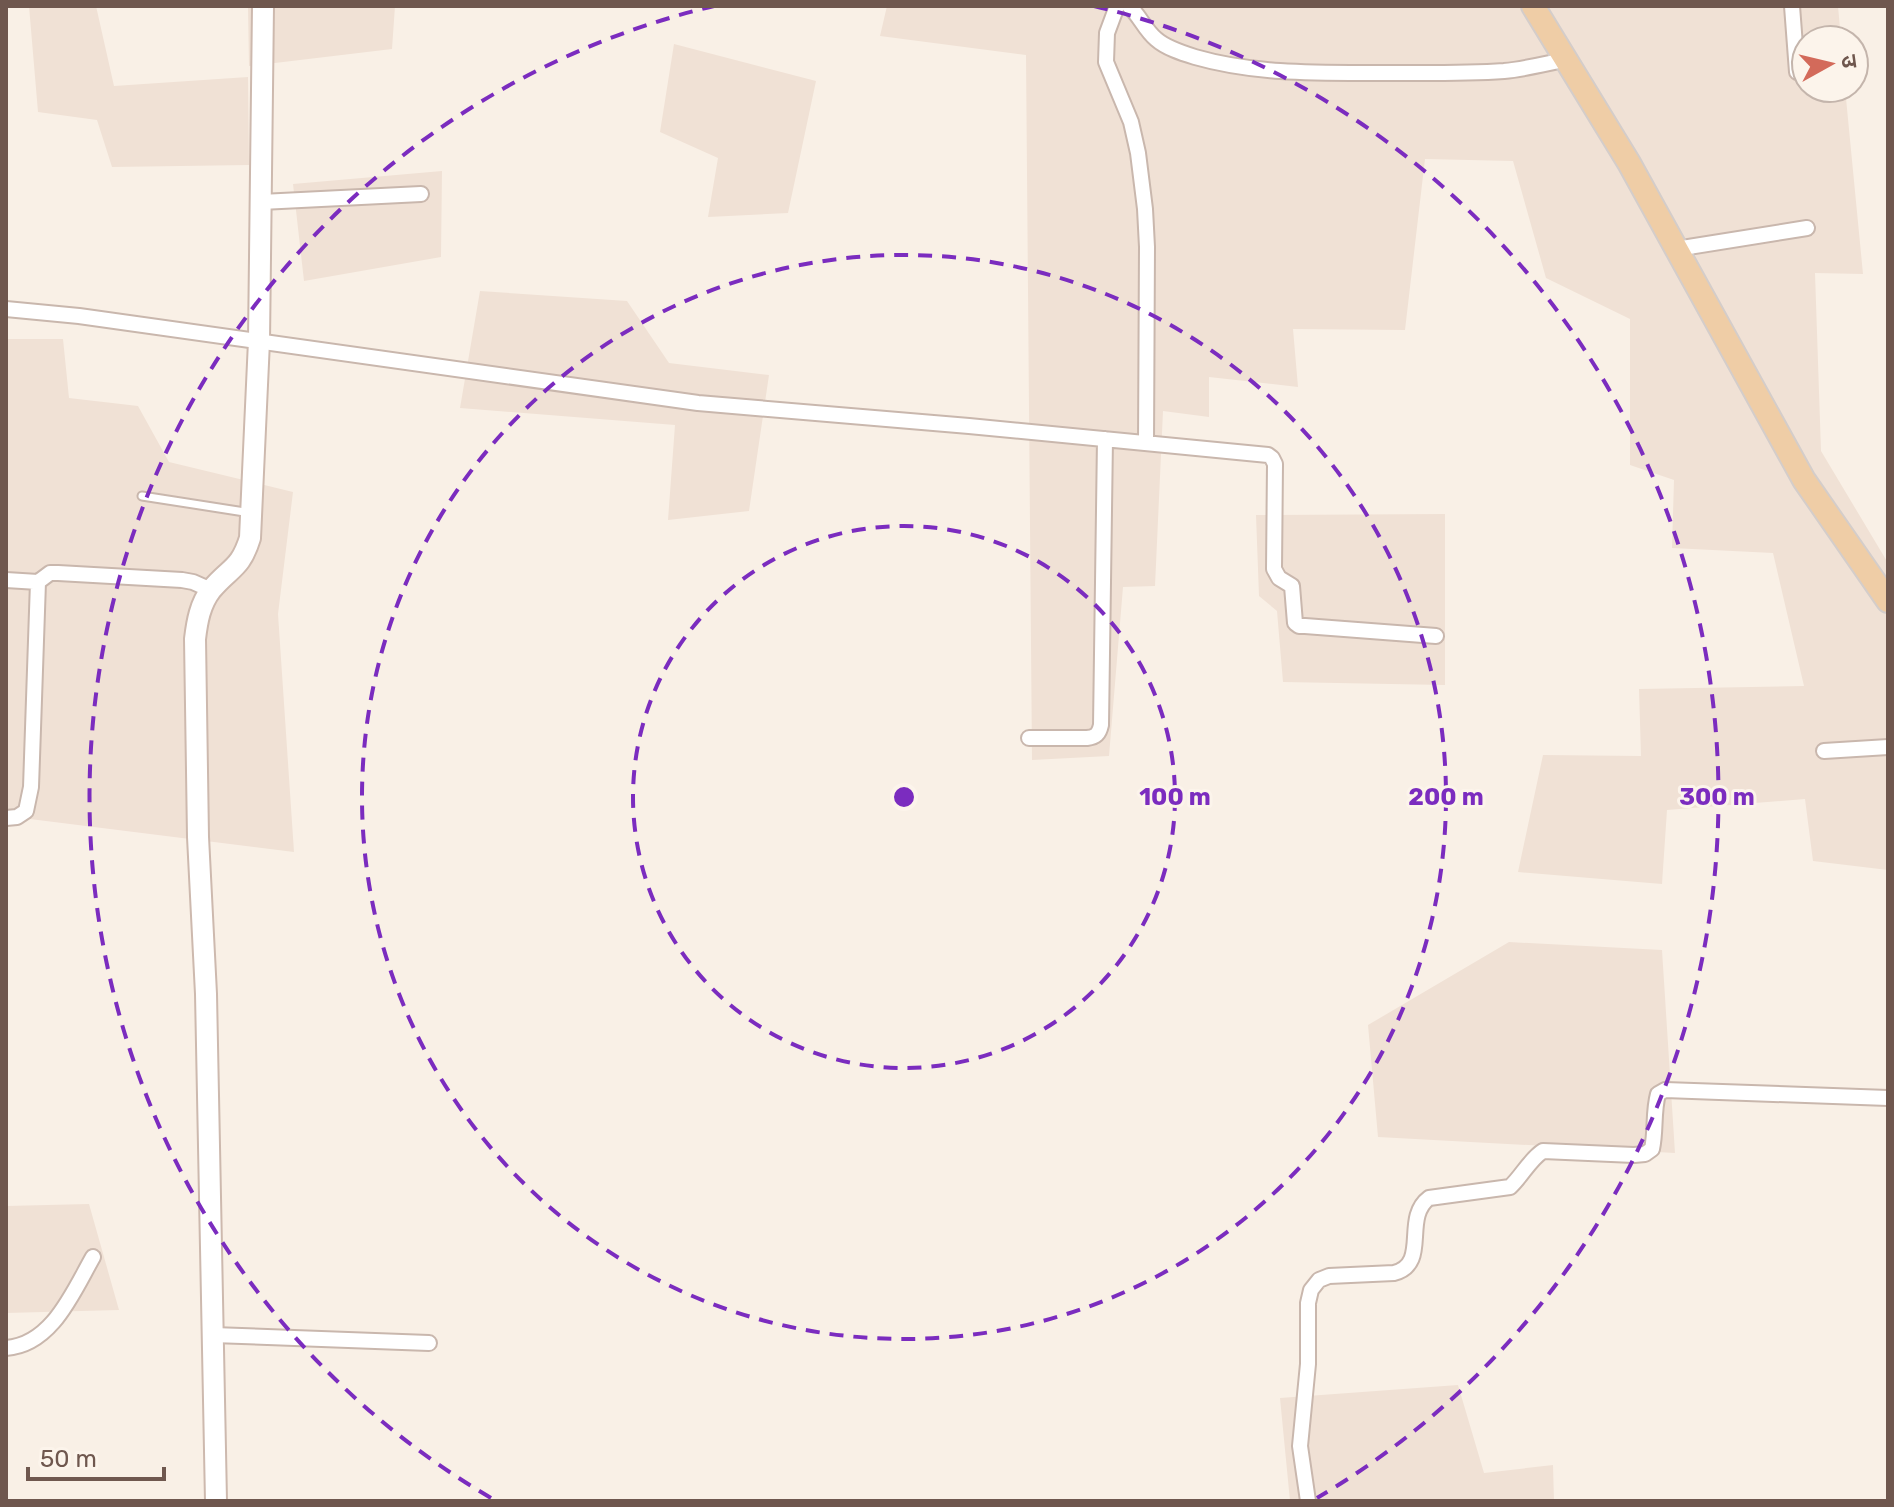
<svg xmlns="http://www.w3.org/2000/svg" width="1894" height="1507" viewBox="0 0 1894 1507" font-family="Rubik,'Noto Sans Devanagari',sans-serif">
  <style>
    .residential { fill: #f0e1d5 }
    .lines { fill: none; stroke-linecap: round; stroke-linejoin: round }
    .lane-casing { stroke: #c9b7ad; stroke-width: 11 }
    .street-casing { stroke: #c9b7ad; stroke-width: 18 }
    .secondary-casing { stroke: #cdb9ae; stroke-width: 24 }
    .primary-casing { stroke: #d4cdca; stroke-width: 26 }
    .lane { stroke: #fff; stroke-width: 7 }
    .street { stroke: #fff; stroke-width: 14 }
    .secondary { stroke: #fff; stroke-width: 20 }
    .primary { stroke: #efcda6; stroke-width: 22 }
    .ring { fill: none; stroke: #7b2cbf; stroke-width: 4; stroke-dasharray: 14 10 }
    .centre { fill: #7b2cbf; stroke: #fcf4eb; stroke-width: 4 }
    .ring-label { font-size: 24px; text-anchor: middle; font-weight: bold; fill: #7b2cbf; stroke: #fcf4eb; stroke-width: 6; stroke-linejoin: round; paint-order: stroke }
  </style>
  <rect width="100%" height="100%" fill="#f9f0e6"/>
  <path class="residential" d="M29,6H96L114,86L248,77L249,165L112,167L97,120L38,112Z
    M248,6H395L392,49L249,66Z
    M887,6H1838L1841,40H1806V88H1845L1863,274L1815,273L1821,451L1888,563V870L1813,861L1805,799L1667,810L1662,884L1518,872L1543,755L1641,756L1639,689L1804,686L1773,553L1672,548L1674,480L1630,465V319L1546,278L1513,161L1425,159L1405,330L1293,329L1298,387L1209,377V417L1163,411L1155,586L1123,587L1109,756L1032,760L1026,55L880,36Z
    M674,44L816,81L788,213L708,217L718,158L660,132Z
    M442,171L441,257L304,281L293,184Z
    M480,291L627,301L669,363L769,375L749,511L668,520L675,425L460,408Z
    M6,339H63L69,398L138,406L169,462L293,492L278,614L294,852L6,816Z
    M1445,514V685L1283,682L1277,611L1259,596L1256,515Z
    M1509,942L1662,950L1675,1153L1378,1137L1368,1025Z
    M89,1204L119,1310L6,1313V1206Z
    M1458,1385L1484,1473L1553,1465L1554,1501H1290L1280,1398Z"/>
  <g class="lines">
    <g class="lane-casing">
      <path id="lane" d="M142,496L251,513"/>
    </g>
    <g class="street-casing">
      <path id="street" d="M1117,6L1107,33L1106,62L1131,122L1138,153L1145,209L1147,247L1146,443
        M1129,6C1140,16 1145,30 1156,39C1166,48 1182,53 1195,57C1254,74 1315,73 1376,73C1419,73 1462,74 1504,71C1525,69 1544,64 1564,60
        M1792,6L1797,72
        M261,202L421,194
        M1676,249L1807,228
        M6,309L79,316L698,403L969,426L1268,455L1272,458L1275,464L1274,569L1279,578L1292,586L1295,623L1299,626H1305L1436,636
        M6,580L38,582
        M1029,738H1087C1096,737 1099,734 1101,725L1105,439
        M1824,751L1888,747
        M6,818L17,817L26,811L31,787L38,582L50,573H58L182,580L193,582L211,590
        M213,1335L429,1343
        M6,1348C52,1345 73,1292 93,1257
        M1308,1501L1300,1446L1308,1364V1303L1311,1290L1319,1280L1329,1276L1394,1273C1430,1264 1402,1218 1429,1198L1510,1187C1522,1176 1530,1159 1543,1151L1634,1155L1645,1154L1652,1149C1656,1131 1653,1112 1658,1094L1665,1090L1888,1098"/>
    </g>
    <g class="secondary-casing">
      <path id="secondary" d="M216,1501L206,994L198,837L195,639C197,622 200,604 211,590C230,567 240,570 250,538L259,341L263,6"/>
    </g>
    <g class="primary-casing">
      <path id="primary" d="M1533,6L1629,163L1804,480L1888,601"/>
    </g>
    <use href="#lane" class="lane"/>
    <use href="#street" class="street"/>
    <use href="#secondary" class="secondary"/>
    <use href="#primary" class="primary"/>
  </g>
  <g class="ring">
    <circle cx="904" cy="797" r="271"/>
    <circle cx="904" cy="797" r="542"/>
    <path d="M491 1498A813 813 0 0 1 714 6M1094 6A813 813 0 0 1 1317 1498"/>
  </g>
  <circle cx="904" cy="797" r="12" class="centre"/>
  <g class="ring-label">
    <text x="1175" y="805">100 m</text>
    <text x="1446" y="805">200 m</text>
    <text x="1717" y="805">300 m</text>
  </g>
  <rect width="1894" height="1507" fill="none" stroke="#6f574e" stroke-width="16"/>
  <g transform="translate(1830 64) rotate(82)"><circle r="38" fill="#fcf4eb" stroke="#c4b5ac" stroke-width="2"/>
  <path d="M0-6L14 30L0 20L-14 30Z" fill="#d36a5a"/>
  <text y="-12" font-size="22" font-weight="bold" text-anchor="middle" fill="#6f574e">उ</text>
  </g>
  <path d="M28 1467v12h136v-12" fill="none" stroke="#6f574e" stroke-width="4"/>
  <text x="40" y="1467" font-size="24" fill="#6f574e" stroke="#fcf4eb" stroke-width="6" paint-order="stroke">50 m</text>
</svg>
